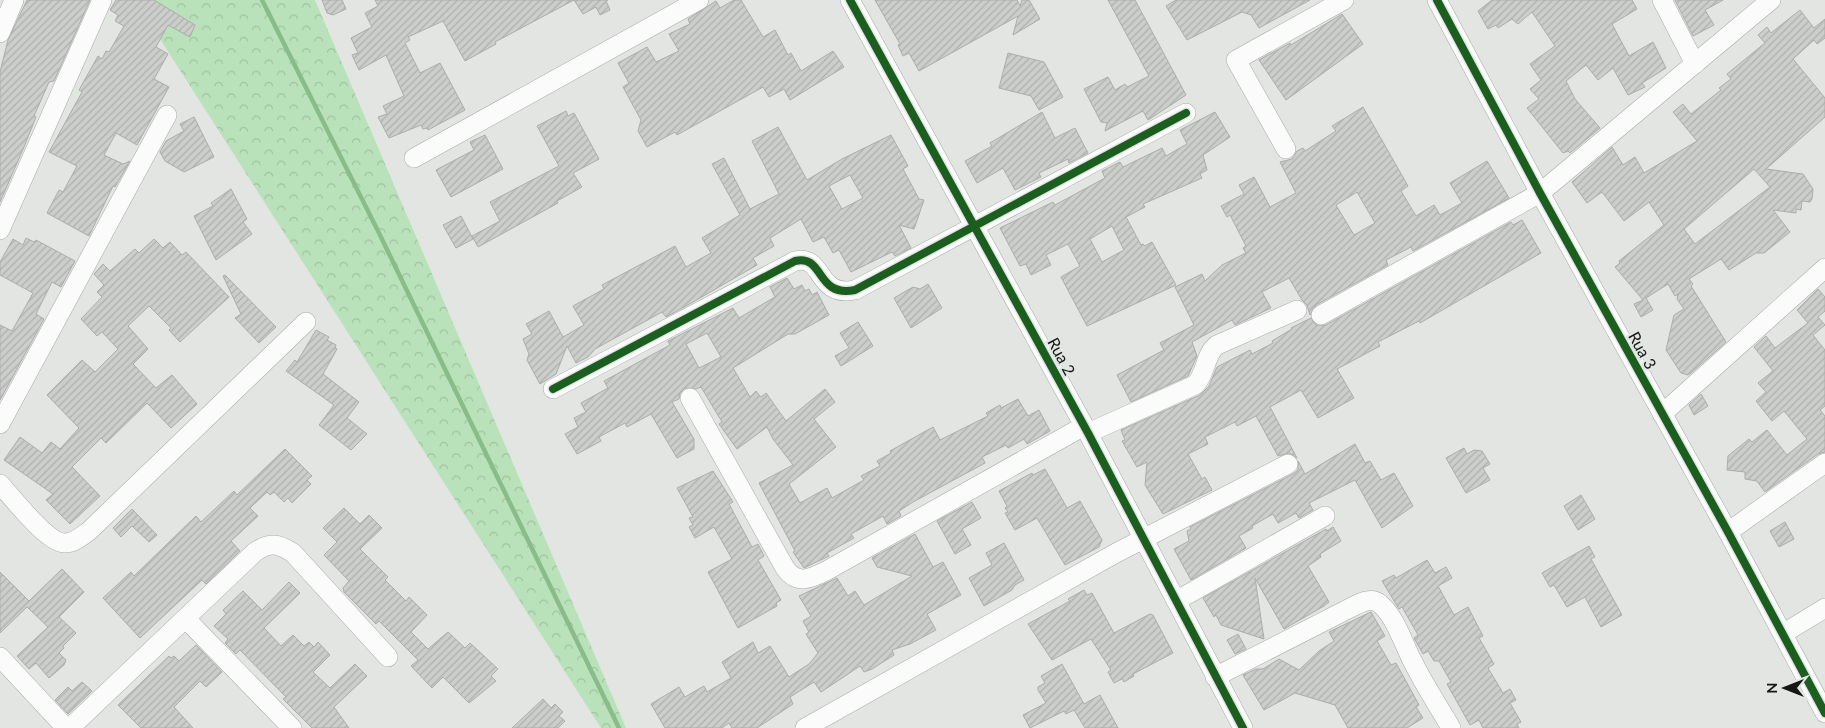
<svg xmlns="http://www.w3.org/2000/svg" width="1825" height="728" viewBox="0 0 1825 728" font-family="Lato,sans-serif">
  <style>
    .park { fill: url(#park-crowns) }
    .lines { fill: none; stroke-linecap: round; stroke-linejoin: round }
    .stream { stroke: #89bc8a; stroke-width: 4.5 }
    .building { fill: url(#building-hatch); stroke: #abacab; fill-rule: evenodd }
    .minor-casing { stroke: #a8a9a8; stroke-width: 20 }
    .minor { stroke: #fbfbfb; stroke-width: 19 }
    .cycleway-casing { stroke: #e2e6e2; stroke-width: 11 }
    .cycleway { stroke: #1b5e20; stroke-width: 8 }
    .labels { text-anchor: middle; dominant-baseline: central; stroke-width: 4.5; stroke-linejoin: round; paint-order: stroke }
    .street-label { font-size: 16px; fill: #151615; stroke: #e2e6e2 }
  </style>
  <defs>
    <pattern id="park-crowns" width="20" height="18" patternUnits="userSpaceOnUse" patternTransform="scale(1.25)"><rect width="20" height="18" fill="#bae2ba"/><path d="M2 6a3 3 0 1 1 6 0M12 15a3 3 0 1 1 6 0" fill="none" stroke="#9fc19f"/></pattern>
    <pattern id="building-hatch" width="6" height="6" patternUnits="userSpaceOnUse" patternTransform="scale(1.25)"><rect width="6" height="6" fill="#cccecc"/><path d="M-1 1l2-2M0 6l6-6M5 7l2-2" fill="none" stroke="#aeb0ae"/></pattern>
  </defs>
  <rect width="100%" height="100%" fill="#e3e5e3"/>
  <path class="park" d="M135,0H315L626,728H601Z"/>
  <g class="lines">
    <path class="stream" d="M262,0L378,231L619,728"/>
  </g>
  <path class="building" d="M27,0H90L54,81L49,82L34,116L36,117L24,147L0,202V72L8,40Z
    M116,0H154L195,25L190,37L168,25L156,47L168,54L154,79L169,87L137,145L116,133L104,155L123,164L130,161L115,187L113,186L89,236L47,213L59,190L63,192L77,166L49,152L82,92L79,90L98,56L102,59L106,51L109,52L124,26L115,21L118,15L110,10Z
    M322,0H342L346,9L333,15L327,13Z
    M375,0H574L495,42L496,44L465,61L443,21L408,37L410,40L405,43L420,73L440,63L465,110L428,130L427,128L423,129L421,125L389,138L378,117L387,114L383,106L404,96L386,55L359,70L352,55L358,53L351,38L372,27L365,13L378,6Z
    M574,0H608L606,1L610,10L600,15L596,7L583,14Z
    M734,0H741L763,37L775,30L788,55L791,53L801,71L833,51L844,67L790,100L784,89L769,97L763,87L677,135L675,132L647,147L638,131L641,120L623,87L629,83L618,63L647,47L656,62L679,51L669,34L690,24L688,19L716,1L720,8Z
    M875,0H1017L1020,6L1022,0H1029L1040,19L1013,35L1018,16L919,71L909,53L903,56L898,45L900,44Z
    M1108,0H1135L1186,95L1148,120L1143,111L1105,131L1107,123L1101,122L1084,89L1108,77L1115,90L1125,84L1127,87L1149,76Z
    M1176,0H1310L1259,28L1251,15L1242,12L1187,40L1166,6Z
    M1492,0H1632L1637,9L1612,24L1629,56L1653,42L1666,68L1642,83L1645,87L1628,95L1613,68L1598,80L1586,65L1566,81L1575,99L1600,128L1570,153L1568,151L1563,153L1527,108L1539,99L1530,89L1541,80L1530,64L1555,46L1532,12L1518,24L1512,19L1498,28L1496,25L1488,29L1478,11Z
    M1675,0H1723L1705,10L1714,25L1693,36Z
    M1800,10L1814,28L1825,19V38L1817,44L1814,40L1793,59L1825,98V117L1766,169L1803,174L1813,189L1812,199L1810,202L1802,201L1801,210L1796,209V213L1773,210L1790,232L1764,253H1756L1729,270L1721,259L1689,279L1693,284L1691,286L1726,342L1691,373L1688,375L1681,373L1666,350L1674,315L1684,309L1677,299L1678,294L1675,296L1668,284L1646,298L1653,310L1641,317L1634,304L1643,300L1615,267L1620,263L1619,261L1664,225L1649,202L1624,221L1602,192L1587,203L1572,182L1612,147L1623,165L1635,157L1644,173L1697,141L1673,112L1683,104L1691,114L1721,90L1719,88L1731,79L1727,74L1765,43L1758,35L1767,27L1771,33ZM1754,169L1770,187L1695,244L1684,229Z
    M1342,14L1363,44L1286,100L1259,60L1290,43L1291,45Z
    M1008,53L1044,62L1063,97L1039,110L1031,96L999,88Z
    M1363,107L1408,186L1401,191L1416,216L1434,205L1440,215L1462,203L1450,183L1487,161L1509,198L1413,251L1411,247L1386,260L1388,265L1316,305L1310,315L1307,305L1302,300L1289,278L1262,292L1271,308L1235,325L1232,320L1192,342L1197,356L1188,376L1131,402L1117,375L1164,350L1160,343L1194,325L1175,287L1202,274L1205,281L1222,265L1246,253L1243,248L1246,246L1230,215L1227,217L1221,206L1244,194L1239,185L1254,177L1270,207L1296,193L1280,162L1292,159L1297,151L1303,148L1305,151L1336,131L1332,126ZM1357,192L1375,223L1354,235L1336,205Z
    M566,111L568,116L574,113L599,159L573,173L582,187L557,201L558,203L478,247L472,236L500,221L490,202L559,166L537,126Z
    M1042,112L1055,138L1075,128L1088,153L1069,163L1068,159L1039,173L1041,177L1015,190L1003,168L977,183L965,161L992,146L990,143Z
    M1215,112L1230,137L1203,155L1207,170L1200,174L1202,178L1143,204L1145,207L1126,217L1141,245L1143,244L1145,246L1152,242L1176,285L1087,326L1061,277L1080,266L1068,244L1046,255L1051,265L1031,275L1026,264L1020,266L1000,228L1053,202L1055,205L1105,178L1102,171L1120,162L1123,167L1162,148L1166,156L1187,144L1180,130ZM1112,226L1124,250L1102,262L1090,239Z
    M194,117L214,157L184,172L165,161L160,152L166,141L184,131L180,124Z
    M778,127L807,180L842,159L891,135L908,166L903,169L919,199L924,200L914,229L899,225L911,248L895,256L892,252L851,272L839,250L833,253L824,237L813,242L801,219L770,238L774,246L753,258L757,265L693,302L666,317L662,312L595,349L588,357L576,363L567,346L556,374L540,384L527,360L529,354L523,339L532,334L526,324L549,311L563,337L584,325L573,306L604,289L602,285L675,246L686,267L711,253L702,238L740,215L712,164L724,158L750,209L779,194L752,141ZM850,175L863,198L842,209L829,186Z
    M485,135L503,169L451,197L436,170L474,150L470,142Z
    M231,189L247,219L243,222L252,234L216,260L194,216L213,206L211,203Z
    M461,216L473,239L456,248L443,225Z
    M1522,220L1541,253L1420,323L1419,321L1378,342L1380,346L1337,369L1354,398L1318,418L1301,390L1270,407L1297,458L1289,453L1278,456L1256,416L1237,426L1235,422L1205,437L1208,444L1188,454L1202,479L1205,477L1212,490L1163,514L1145,485L1147,462L1137,467L1122,441L1125,440L1121,430L1200,395L1209,386L1217,367L1250,350L1252,354L1273,343L1272,341L1292,329L1291,328L1311,318L1316,325H1326L1511,222L1513,225Z
    M26,238L34,242L36,240L75,261L61,287L52,282L36,314L44,319L0,400V325L12,331L33,293L0,275V262L13,239L23,245Z
    M154,239L163,248L170,242L182,255L186,252L229,297L180,342L169,330L171,328L149,306L128,326L148,349L133,364L156,388L172,375L197,404L171,428L147,403L106,443L101,438L72,467L100,496L70,524L46,500L53,494L4,460L20,437L42,453L51,442L60,449L79,428L47,395L82,360L95,372L118,349L102,332L97,336L81,319L102,297L97,292L104,285L94,274L103,264L110,271L135,249L139,253Z
    M225,275L276,327L259,343L235,318L241,314L223,276Z
    M787,278L794,289L802,285L805,291L809,289L812,295L817,292L829,315L795,334H788L733,368L750,397L756,391L761,397L766,393L786,421L825,389L835,402L814,419L836,447L789,484L800,503L827,488L832,498L864,480L861,476L880,466L877,461L891,453L890,451L933,427L940,440L988,416L986,413L1000,405L1001,408L1018,399L1028,416L1039,410L1050,431L1027,444L1024,439L1008,448L1006,445L982,457L985,463L913,502L899,511L901,516L887,524L883,516L851,534L854,538L827,553L829,556L804,568L793,552L795,551L759,483L793,465L773,439L767,427L737,449L719,424L722,422L701,387L696,389L685,388L680,393L679,399L672,402L694,439V449L677,458L651,414L627,427L625,423L599,437L601,441L577,454L565,434L578,427L574,418L586,412L581,403L608,388L604,381L670,345L668,341L733,308L739,318L775,297L770,287ZM707,333L721,357L699,368L686,344Z
    M928,284L942,308L911,328L894,298L913,287L920,289Z
    M1818,289L1825,297V311L1818,317L1825,325L1813,335L1825,350V406L1820,410L1825,416V452L1818,454L1765,492L1757,481L1745,479V472L1727,470L1728,456L1749,439L1752,442L1767,430L1787,455L1807,439L1784,411L1772,421L1756,401L1766,392L1758,383L1773,371L1754,347L1766,336L1775,348L1808,323L1797,310Z
    M858,322L873,346L841,366L835,356L849,348L840,333Z
    M316,330L329,337L327,340L336,345L335,348L337,349L323,374L359,402L347,418L367,434L351,450L319,425L334,405L286,371L295,360L297,362Z
    M1701,394L1708,406L1694,415L1689,405Z
    M1355,444L1365,463L1370,461L1381,480L1394,473L1413,506L1382,528L1355,480L1309,503L1313,510L1299,518L1296,513L1278,523L1273,514L1252,526L1253,528L1239,536L1246,548L1191,580L1174,549L1189,541L1187,531L1191,529L1190,527L1293,474L1298,470V461L1305,474Z
    M1464,448L1467,454L1474,450L1482,451L1490,464L1483,468L1490,480L1466,493L1446,458Z
    M285,449L312,476L307,480L311,484L292,503L288,498L284,502L274,492L270,495L267,492L250,508L258,516L231,541L240,551L206,584L202,580L140,638L103,598L131,572L134,576L196,516L201,522L234,491L237,495Z
    M1045,469L1067,508L1080,501L1102,540L1099,547L1065,565L1037,518L1015,530L1005,513L1008,512L1005,508L1007,506L999,491L1032,473L1033,475Z
    M713,471L733,502L729,504L752,547L758,544L764,556L758,560L781,600L776,603L777,606L738,628L708,572L732,559L714,527L695,538L689,527L693,525L689,518L693,517L677,488Z
    M1581,495L1595,519L1578,530L1564,506Z
    M972,502L981,518L962,529L971,545L955,554L937,521Z
    M344,508L360,524L369,515L382,528L360,549L388,577L385,580L406,601L409,597L427,615L411,632L428,649L448,632L465,648L470,643L498,669L491,676L496,681L469,703L443,677L432,688L411,666L418,660L379,621L376,624L344,592L343,588L349,581L324,555L337,542L323,528Z
    M132,509L157,535L149,542L132,526L121,537L113,528Z
    M1785,522L1794,539L1779,547L1770,531Z
    M1333,527L1341,541L1320,554L1321,557L1308,566L1329,602L1324,606L1284,629L1255,578L1264,639L1221,625L1216,615L1214,617L1203,598L1326,529L1327,531Z
    M915,534L933,567L943,562L961,595L927,614L936,630L910,644L892,650L894,655L872,669L864,672L860,666L821,692L814,682L790,697L793,704L757,728H732L729,723L722,728H665L651,704L679,687L685,697L704,686L707,692L731,678L722,662L753,642L758,653L770,646L789,677L809,664L818,653L806,634L809,632L803,621L811,616L799,596L837,578L848,596L855,591L864,605L912,576L877,567L872,558Z
    M1004,543L1024,580L1015,585L1012,590L984,606L969,578L992,565L986,553Z
    M1589,546L1595,557L1591,559L1622,615L1601,627L1585,597L1567,607L1554,585L1550,587L1542,573Z
    M1427,560L1435,573L1446,567L1452,578L1438,586L1454,615L1468,607L1483,636L1479,638L1494,664L1488,668L1503,693L1510,689L1516,700L1510,703L1521,722L1517,724L1519,728H1483L1479,720L1470,725L1447,684L1451,682L1439,661H1434L1428,651L1423,654L1414,638L1418,635L1402,607L1399,609L1382,581L1394,575L1396,578Z
    M62,569L84,592L59,617L76,633L63,646L64,648L59,653L66,660L64,665L49,678L36,663L29,669L17,656L48,627L27,607L0,633V572L29,601Z
    M289,582L300,593L264,628L281,646L293,635L304,646L309,642L314,647L318,642L330,655L313,672L330,688L355,664L367,676L334,707L349,728H312L283,699L286,697L240,650L236,654L225,643L228,639L214,626L226,614L223,610L243,591L262,610Z
    M1084,590L1087,595L1092,593L1114,633L1150,614L1153,615L1173,653L1133,674L1134,676L1124,682L1122,679L1114,683L1108,672L1111,670L1091,639L1052,660L1028,624L1070,601L1068,599Z
    M1371,612L1385,636L1377,641L1391,665L1396,663L1419,705L1416,707L1423,718L1407,728H1348L1335,705L1295,693L1264,710L1243,675L1256,669H1263L1279,659L1299,670L1319,651L1334,641L1329,632Z
    M1238,634L1246,649L1235,654L1227,640Z
    M196,645L222,672L206,687L200,681L174,707L193,728H141L118,705L169,656L171,658L174,656L179,661Z
    M1062,664L1084,704L1100,695L1118,728H1085L1074,710L1066,714L1064,711L1030,728L1023,715L1046,703L1038,690V687L1045,683L1041,676Z
    M82,682L92,691L68,714L55,700L68,687L72,691Z
    M543,699L551,708L555,704L563,712L559,716L565,721L558,728H512Z"/>
  <g class="lines">
    <g class="minor-casing">
      <path id="minor" d="M850,0L1088,433L1243,728
        M1437,0L1540,193L1728,532L1825,713
        M1662,0L1695,64
        M0,33L14,0
        M1286,149L1236,60L1344,0
        M414,158L699,0
        M0,230L102,0
        M1321,315L1540,193L1771,0
        M553,389L795,261C825,254 815,298 855,290L1186,113
        M690,398L785,568C797,585 810,579 826,571L1084,426
        M1662,414L1825,268
        M0,424L167,115
        M1088,433L1195,385C1207,373 1204,355 1217,345L1297,310
        M0,484C12,497 48,544 65,543C74,543 82,536 89,531L306,322
        M1728,532L1825,463
        M1176,601L1325,516
        M186,619L292,728
        M1784,633L1825,608
        M0,657L66,728
        M1215,677L1354,606C1362,602 1372,597 1380,604C1396,617 1404,646 1414,664C1425,686 1439,707 1451,728
        M70,728L255,552C270,542 278,543 293,553L388,657
        M805,728L1116,553L1288,464"/>
    </g>
    <use href="#minor" class="minor"/>
    <g class="cycleway-casing">
      <path id="cycleway" d="M850,0L1088,433L1243,728
        M1437,0L1540,193L1728,532L1825,713
        M553,389L795,261C825,254 815,298 855,290L1186,113"/>
    </g>
    <use href="#cycleway" class="cycleway"/>
  </g>
  <g class="labels">
    <g class="street-label">
      <text transform="translate(1643 350) rotate(61)">Rua 3</text>
      <text transform="translate(1062 356) rotate(62)">Rua 2</text>
    </g>
  </g>
  <g transform="translate(1785 688) rotate(270)" stroke="#e2e6e2" stroke-width="4" paint-order="stroke">
  <path d="M0-4L9 19L0 12L-9 19Z" fill="#151615"/>
  <text y="-8" font-size="14" font-weight="bold" text-anchor="middle" fill="#151615">N</text>
  </g>
</svg>
